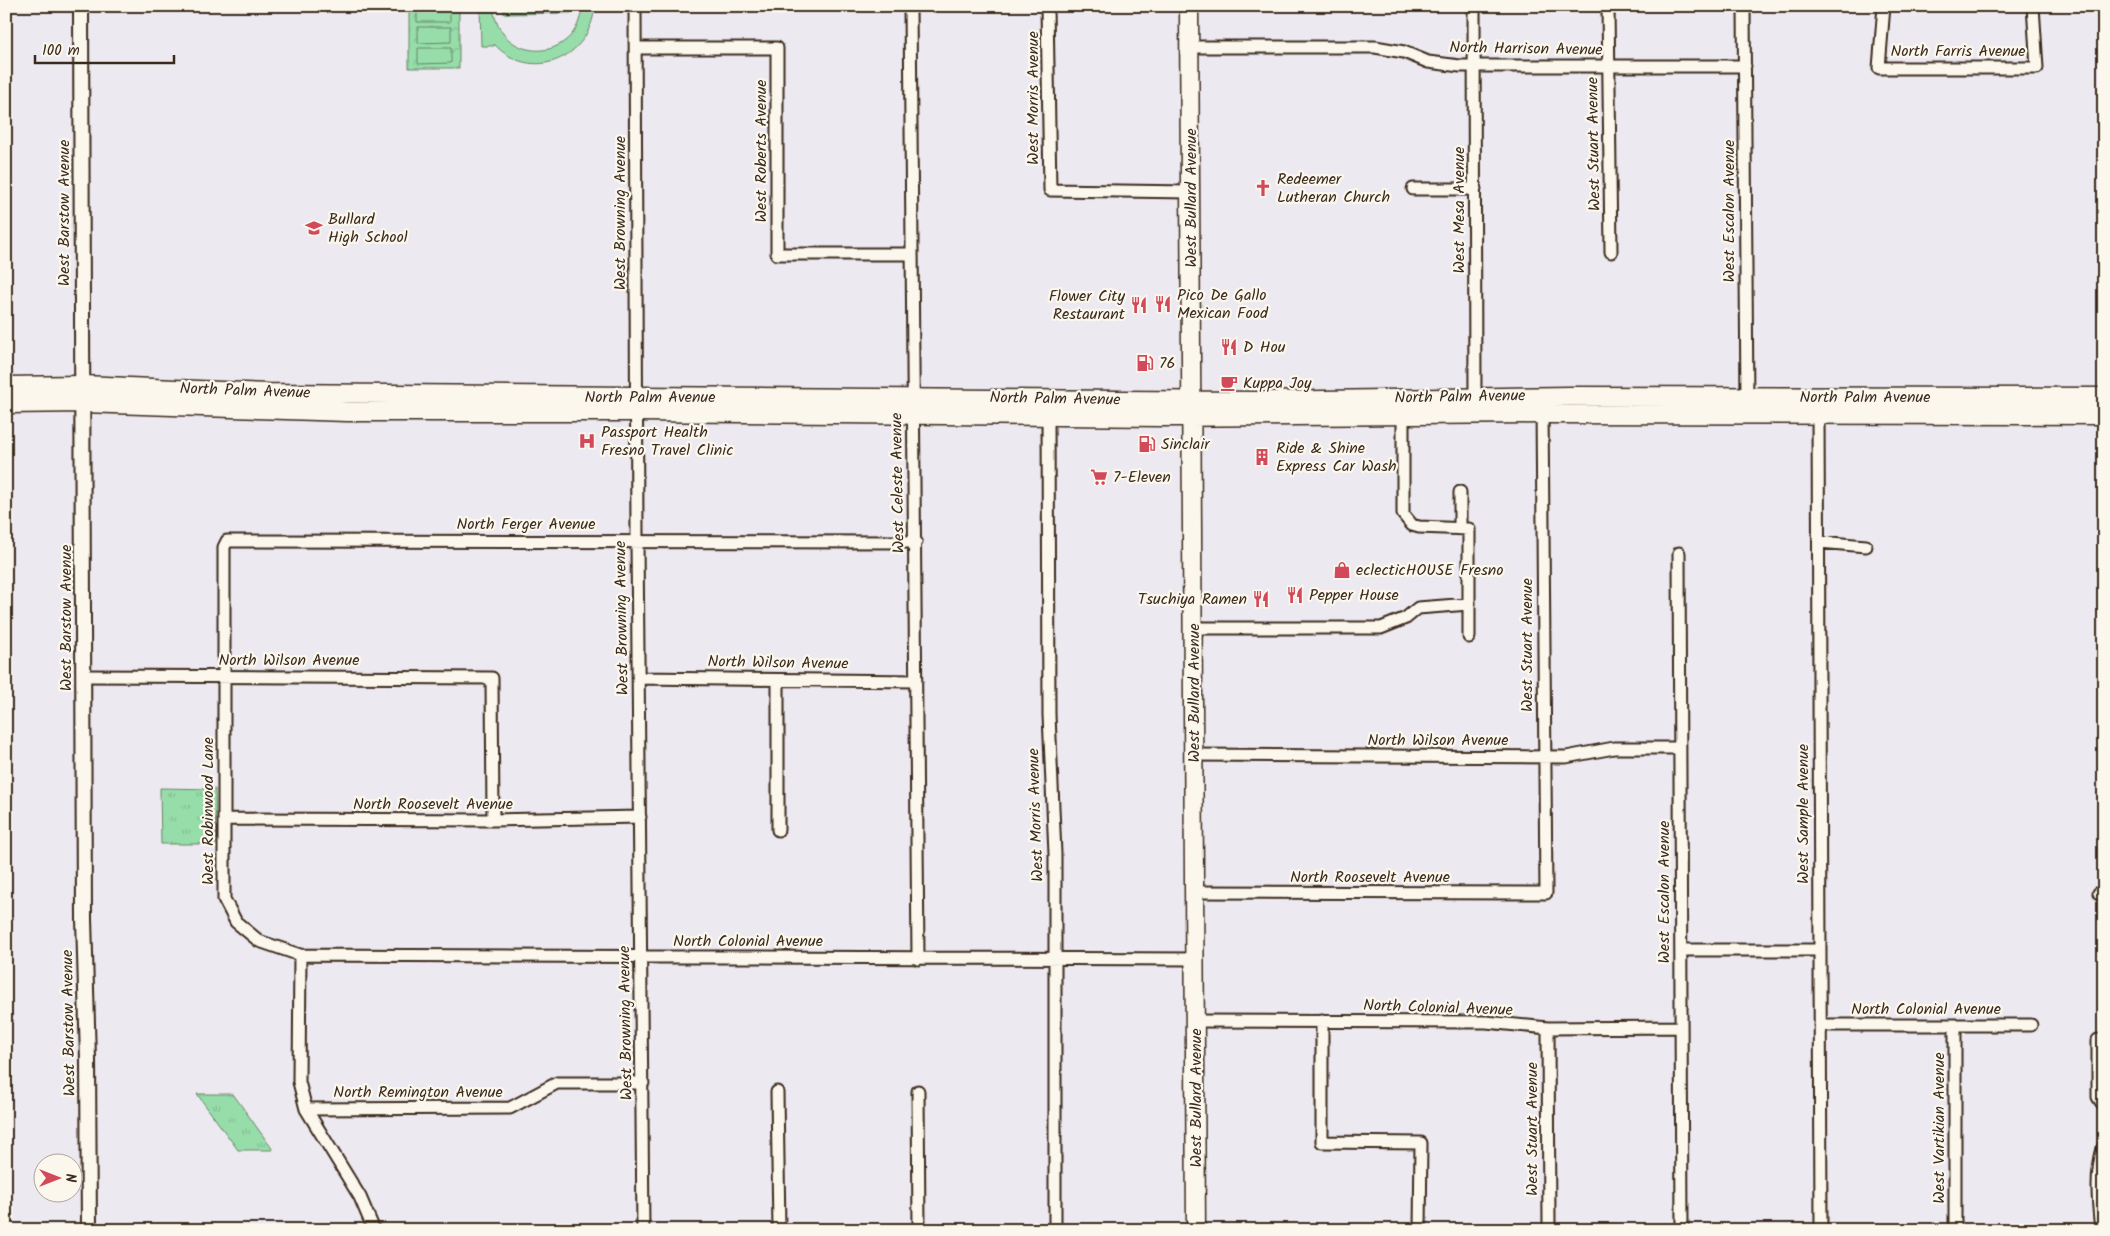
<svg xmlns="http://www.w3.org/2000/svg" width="2110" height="1236" viewBox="0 0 2110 1236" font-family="Kalam,sans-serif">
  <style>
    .grass { fill: url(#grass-tufts); stroke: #688464 }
    .park { fill: url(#park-crowns); stroke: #688464 }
    .garden { fill: #96ddaa; stroke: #688464 }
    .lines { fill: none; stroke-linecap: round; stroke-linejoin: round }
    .minor-casing { stroke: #3b2a1e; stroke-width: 15 }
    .tertiary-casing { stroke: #3b2a1e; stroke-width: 18 }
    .primary-casing { stroke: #3b2a1e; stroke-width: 21 }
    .minor { stroke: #fbf7ec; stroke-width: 11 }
    .tertiary { stroke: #fbf7ec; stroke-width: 14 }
    .primary { stroke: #fbf7ec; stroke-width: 18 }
    .labels { text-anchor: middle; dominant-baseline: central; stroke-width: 4.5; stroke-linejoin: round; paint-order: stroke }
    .street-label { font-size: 16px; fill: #3b2a1e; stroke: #fbf7ec }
    .poi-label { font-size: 16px; fill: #3b2a1e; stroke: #fbf7ec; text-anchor: start }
  </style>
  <defs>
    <pattern id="grass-tufts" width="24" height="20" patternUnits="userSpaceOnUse" patternTransform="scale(1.25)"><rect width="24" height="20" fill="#96ddaa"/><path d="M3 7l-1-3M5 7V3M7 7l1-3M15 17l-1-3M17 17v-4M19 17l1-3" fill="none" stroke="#82be92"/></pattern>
    <pattern id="park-crowns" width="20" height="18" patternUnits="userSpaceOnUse" patternTransform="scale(1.25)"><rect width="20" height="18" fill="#96ddaa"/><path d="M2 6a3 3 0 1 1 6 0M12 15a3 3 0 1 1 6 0" fill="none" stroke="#82be92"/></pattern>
  </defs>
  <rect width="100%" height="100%" fill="#ece9f0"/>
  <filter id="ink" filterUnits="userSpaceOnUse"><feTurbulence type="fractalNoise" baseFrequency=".02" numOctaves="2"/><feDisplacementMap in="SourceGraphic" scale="10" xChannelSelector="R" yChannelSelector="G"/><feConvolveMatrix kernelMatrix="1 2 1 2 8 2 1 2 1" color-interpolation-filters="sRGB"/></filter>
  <g filter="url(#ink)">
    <path class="grass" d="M160,788L215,789L216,844H161Z
      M197,1094H233L273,1150H238Z"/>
    <path class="park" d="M409,6H459V68H409Z"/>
    <path class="garden" d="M450,6V22H417V7Z
      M480,6H493C498,65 578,65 582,6H595C590,59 532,84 494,44V46H481Z
      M504,6H571V13L504,14Z
      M418,27H451V42L418,43Z
      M418,48H451V63L418,64Z"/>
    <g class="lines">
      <g class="minor-casing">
        <path id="minor" d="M635,6L637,540L643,1230
          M910,6L918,959
          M1047,6L1050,190L1191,192
          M1474,6L1475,403
          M1608,6L1611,252
          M1744,6L1747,403
          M1884,6L1879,68H2037L2033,6
          M1190,47H1375L1404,52L1428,62L1460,66H1745
          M636,48H777V254H912
          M1413,189H1475
          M1048,409L1049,715L1055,854V1226L1053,1230
          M1818,409L1821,1230
          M1460,492V529
          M916,542L227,541L224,547V899L236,922L259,941L300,955L1195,959
          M1819,542L1866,546
          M1679,553L1682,1230
          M1469,604V637
          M1193,628H1381L1406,618L1418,608L1469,604V529L1419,527L1412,525L1403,514V416
          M84,676L492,678L493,820
          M639,678L916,681
          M778,680V830
          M1194,755L1566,757L1614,748H1680
          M225,819L493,820L640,817
          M1195,892L1546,893L1542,408
          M2099,893L2104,892
          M1681,950H1820
          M300,955L299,1082L306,1109L360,1197L374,1230
          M1196,1021L1486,1022L1548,1028L1680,1027
          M1322,1021V1142L1421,1143L1420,1230
          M1820,1025H2031
          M1955,1025V1230
          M1548,1028L1549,1230
          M2104,1040H2098V1097L2104,1106
          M918,1091L919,1230
          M777,1092L779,1230
          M306,1109L510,1108L557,1083H643
          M2101,1230C2098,1201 2095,1173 2104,1145"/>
      </g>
      <g class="tertiary-casing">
        <path id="tertiary" d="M81,6L84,919L88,1059L89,1230"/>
      </g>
      <g class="primary-casing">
        <path id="primary" d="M1189,6L1196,1230
          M6,386L83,385L268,393L1120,400L1258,401L1570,396L2104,397
          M6,404L83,403L347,412H637L1161,417L1542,414L2104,415"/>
      </g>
      <use href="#minor" class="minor"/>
      <use href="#tertiary" class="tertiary"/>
      <use href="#primary" class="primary"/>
    </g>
  </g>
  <defs>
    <g id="church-bare" transform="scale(1.35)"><path d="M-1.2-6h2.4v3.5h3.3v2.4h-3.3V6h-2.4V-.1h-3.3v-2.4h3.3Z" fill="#d1495b" stroke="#fbf7ec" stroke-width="2.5" paint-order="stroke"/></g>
    <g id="school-bare" transform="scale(1.35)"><path d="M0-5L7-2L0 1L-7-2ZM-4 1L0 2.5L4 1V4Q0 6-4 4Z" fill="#d1495b" stroke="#fbf7ec" stroke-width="2.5" paint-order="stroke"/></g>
    <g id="restaurant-bare" transform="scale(1.35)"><path d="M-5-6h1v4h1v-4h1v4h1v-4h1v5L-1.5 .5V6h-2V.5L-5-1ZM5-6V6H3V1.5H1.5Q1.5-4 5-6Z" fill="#d1495b" stroke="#fbf7ec" stroke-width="2.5" paint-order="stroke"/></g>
    <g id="fuel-bare" transform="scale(1.35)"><path d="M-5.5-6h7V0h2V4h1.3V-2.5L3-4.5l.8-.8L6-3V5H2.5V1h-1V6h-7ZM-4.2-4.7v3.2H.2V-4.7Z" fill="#d1495b" stroke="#fbf7ec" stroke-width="2.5" paint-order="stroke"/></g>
    <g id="cafe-bare" transform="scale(1.35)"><path d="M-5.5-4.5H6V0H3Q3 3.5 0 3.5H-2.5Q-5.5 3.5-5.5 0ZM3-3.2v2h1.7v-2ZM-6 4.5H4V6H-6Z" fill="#d1495b" stroke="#fbf7ec" stroke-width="2.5" paint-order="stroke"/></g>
    <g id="hospital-bare" transform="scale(1.35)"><path d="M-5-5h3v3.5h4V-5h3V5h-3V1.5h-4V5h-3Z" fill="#d1495b" stroke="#fbf7ec" stroke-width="2.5" paint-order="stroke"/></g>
    <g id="building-bare" transform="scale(1.35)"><path d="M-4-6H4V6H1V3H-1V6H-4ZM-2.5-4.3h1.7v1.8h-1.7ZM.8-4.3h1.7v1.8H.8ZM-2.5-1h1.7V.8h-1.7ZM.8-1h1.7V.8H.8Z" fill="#d1495b" stroke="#fbf7ec" stroke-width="2.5" paint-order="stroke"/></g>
    <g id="supermarket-bare" transform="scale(1.35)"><path d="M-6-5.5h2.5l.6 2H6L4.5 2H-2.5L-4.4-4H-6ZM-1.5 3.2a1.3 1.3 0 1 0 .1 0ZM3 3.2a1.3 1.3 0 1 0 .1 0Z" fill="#d1495b" stroke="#fbf7ec" stroke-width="2.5" paint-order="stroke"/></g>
    <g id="shop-bare" transform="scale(1.35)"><path d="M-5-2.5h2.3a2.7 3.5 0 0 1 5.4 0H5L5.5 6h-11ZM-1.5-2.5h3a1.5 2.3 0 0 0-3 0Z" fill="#d1495b" stroke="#fbf7ec" stroke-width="2.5" paint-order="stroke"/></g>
  </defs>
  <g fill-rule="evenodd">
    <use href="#church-bare" x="1263" y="188"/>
    <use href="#school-bare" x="314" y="228"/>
    <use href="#restaurant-bare" x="1163" y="304"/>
    <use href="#restaurant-bare" x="1139" y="305"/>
    <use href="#restaurant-bare" x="1229" y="347"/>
    <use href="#fuel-bare" x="1145" y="363"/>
    <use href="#cafe-bare" x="1229" y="383"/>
    <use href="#hospital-bare" x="587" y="441"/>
    <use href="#fuel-bare" x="1147" y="444"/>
    <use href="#building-bare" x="1262" y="457"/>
    <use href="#supermarket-bare" x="1099" y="477"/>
    <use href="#shop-bare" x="1342" y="570"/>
    <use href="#restaurant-bare" x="1295" y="595"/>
    <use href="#restaurant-bare" x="1261" y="599"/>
  </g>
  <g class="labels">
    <g class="street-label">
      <text transform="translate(1526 49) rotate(1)">North Harrison Avenue</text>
      <text x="1958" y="51">North Farris Avenue</text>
      <text transform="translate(1033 98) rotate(-90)">West Morris Avenue</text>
      <text transform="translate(1594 144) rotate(-91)">West Stuart Avenue</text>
      <text transform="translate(761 151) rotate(-90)">West Roberts Avenue</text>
      <text transform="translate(1191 198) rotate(-90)">West Bullard Avenue</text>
      <text transform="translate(1459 210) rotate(-90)">West Mesa Avenue</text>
      <text transform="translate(1729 211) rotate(-90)">West Escalon Avenue</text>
      <text transform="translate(64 213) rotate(-90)">West Barstow Avenue</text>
      <text transform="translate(620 213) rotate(-90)">West Browning Avenue</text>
      <text transform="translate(245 391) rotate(2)">North Palm Avenue</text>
      <text x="650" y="397">North Palm Avenue</text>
      <text transform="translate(1460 397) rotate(-1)">North Palm Avenue</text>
      <text x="1865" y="397">North Palm Avenue</text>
      <text transform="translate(1055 399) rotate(1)">North Palm Avenue</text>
      <text transform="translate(898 483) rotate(-91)">West Celeste Avenue</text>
      <text x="526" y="524">North Ferger Avenue</text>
      <text transform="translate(66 618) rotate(-90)">West Barstow Avenue</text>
      <text transform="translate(622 618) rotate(-91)">West Browning Avenue</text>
      <text transform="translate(1527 645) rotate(-90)">West Stuart Avenue</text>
      <text x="289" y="660">North Wilson Avenue</text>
      <text transform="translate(778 663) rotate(1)">North Wilson Avenue</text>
      <text transform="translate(1194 693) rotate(-90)">West Bullard Avenue</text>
      <text x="1438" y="740">North Wilson Avenue</text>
      <text x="433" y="804">North Roosevelt Avenue</text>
      <text transform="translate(208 811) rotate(-90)">West Robinwood Lane</text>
      <text transform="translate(1803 814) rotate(-90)">West Sample Avenue</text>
      <text transform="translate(1036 815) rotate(-92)">West Morris Avenue</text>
      <text x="1370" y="877">North Roosevelt Avenue</text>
      <text transform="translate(1664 892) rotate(-90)">West Escalon Avenue</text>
      <text x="748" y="941">North Colonial Avenue</text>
      <text transform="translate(1438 1008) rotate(2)">North Colonial Avenue</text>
      <text x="1926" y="1009">North Colonial Avenue</text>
      <text transform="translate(69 1023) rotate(-91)">West Barstow Avenue</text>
      <text transform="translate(626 1023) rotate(-91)">West Browning Avenue</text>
      <text x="418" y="1092">North Remington Avenue</text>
      <text transform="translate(1196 1098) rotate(-90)">West Bullard Avenue</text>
      <text transform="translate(1939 1128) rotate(-90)">West Vartikian Avenue</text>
      <text transform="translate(1532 1129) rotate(-90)">West Stuart Avenue</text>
    </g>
    <g class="poi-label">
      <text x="1277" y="179">Redeemer<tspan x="1277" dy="18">Lutheran Church</tspan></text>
      <text x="328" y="219">Bullard<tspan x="328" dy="18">High School</tspan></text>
      <text x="1177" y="295">Pico De Gallo<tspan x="1177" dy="18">Mexican Food</tspan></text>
      <text x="1125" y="296" text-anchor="end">Flower City<tspan x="1125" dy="18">Restaurant</tspan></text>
      <text x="1243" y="347">D Hou</text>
      <text x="1159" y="363">76</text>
      <text x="1243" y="383">Kuppa Joy</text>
      <text x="601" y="432">Passport Health<tspan x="601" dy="18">Fresno Travel Clinic</tspan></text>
      <text x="1161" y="444">Sinclair</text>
      <text x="1276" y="448">Ride &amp; Shine<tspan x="1276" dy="18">Express Car Wash</tspan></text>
      <text x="1113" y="477">7-Eleven</text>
      <text x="1356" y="570">eclecticHOUSE Fresno</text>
      <text x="1309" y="595">Pepper House</text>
      <text x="1247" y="599" text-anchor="end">Tsuchiya Ramen</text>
    </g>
  </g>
  <rect width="2110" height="1236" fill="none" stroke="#fbf7ec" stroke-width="25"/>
  <rect x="12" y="12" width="2085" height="1211" fill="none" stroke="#3b2a1e" stroke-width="2" filter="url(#ink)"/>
  <g transform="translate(58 1178) rotate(90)"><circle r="24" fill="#fbf7ec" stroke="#aea59a"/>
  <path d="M0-4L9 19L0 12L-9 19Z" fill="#d1495b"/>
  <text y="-8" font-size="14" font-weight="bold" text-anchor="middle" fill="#3b2a1e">N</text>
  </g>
  <path d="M35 55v8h139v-8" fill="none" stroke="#3b2a1e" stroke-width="2.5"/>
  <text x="42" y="55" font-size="15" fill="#3b2a1e" stroke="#fbf7ec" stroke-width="4" paint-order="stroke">100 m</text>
</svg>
